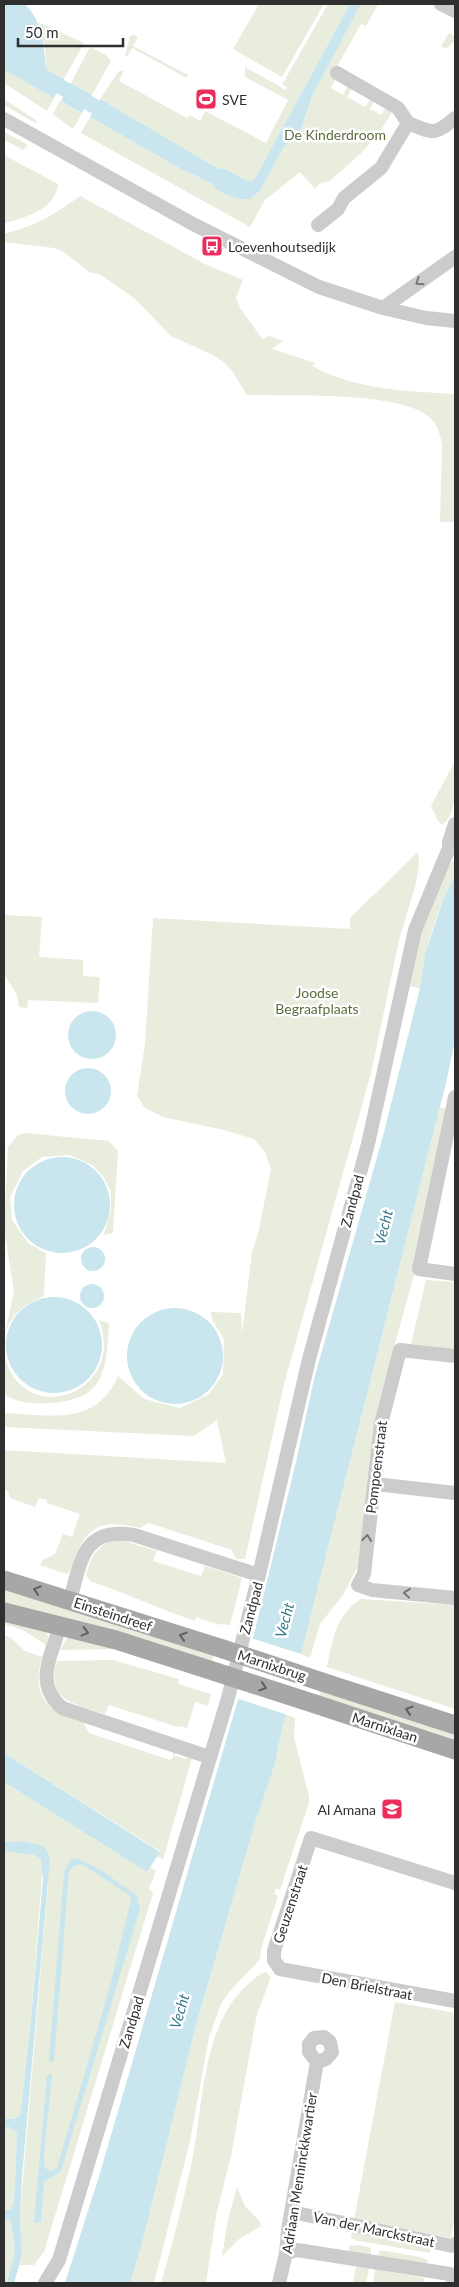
<svg xmlns="http://www.w3.org/2000/svg" width="459" height="2287" viewBox="0 0 459 2287" font-family="Lato,sans-serif">
  <style>
    .green { fill: #e8eddd }
    .water { fill: #c9e5ed }
    .pier { fill: #fff }
    .lines { fill: none; stroke-linecap: round; stroke-linejoin: round }
    .canal { stroke: #c9e5ed; stroke-width: 15 }
    .minor { stroke: #ccc; stroke-width: 14 }
    .major { stroke: #a7a7a7; stroke-width: 19 }
    .major-bridge { stroke: #a7a7a7; stroke-width: 19 }
    .oneway { stroke: #767676 }
    .oneway2 { stroke: #5f5f5f }
    .labels { text-anchor: middle; dominant-baseline: central; stroke-width: 5; stroke-linejoin: round; paint-order: stroke }
    .poi-label { font-size: 14px; fill: #2f2f2f; stroke: #fff; text-anchor: start }
    .park-label { font-size: 14px; fill: #5b6d3b; stroke: #fff }
    .street-label { font-size: 14px; fill: #2f2f2f; stroke: #fff }
    .water-label { font-size: 15px; font-style: italic; fill: #387b8e; stroke: #fff }
  </style>
  <rect width="100%" height="100%" fill="#fff"/>
  <path class="green" d="M259,4H324L282,77L233,49Z
    M328,4H350L254,180L248,181L223,168L219,169L100,99L119,71L124,70L119,81L187,118L190,115L200,121L205,111L266,143L288,100L245,77V67L286,90L287,87L282,85Z
    M361,4H378L366,26L361,24L336,68L335,80L331,88L343,95L348,86L352,88L347,97L365,107L370,99L374,101L370,109L381,115L386,107L393,110C376,142 356,159 328,182C320,182 319,184 315,189L300,172L265,200L250,227L81,133L90,117L181,169L211,183C218,194 238,201 250,199L260,191L283,148L300,132L312,96Z
    M38,22L84,43L64,79L48,71L46,67L45,47Z
    M449,33L455,36V41L446,49L441,46Z
    M134,35L138,37L133,46L188,75L187,78L132,48L127,57L125,56L130,36Z
    M90,47L106,55L111,61L92,95L71,83Z
    M4,70L54,98L47,111L4,83Z
    M4,99L36,120L37,124L4,105Z
    M60,101L82,113L73,129L53,114Z
    M4,132L28,145L23,150L4,140Z
    M4,155L58,184C56,209 25,218 4,223Z
    M80,196L205,264L243,280L236,298L240,308L263,340L269,336L283,341L272,349L315,363L312,366C356,390 406,391 455,394V522H440L442,446C441,435 437,423 428,416C397,391 288,396 247,395L232,371L226,364L213,355L171,336L135,299L101,275L89,272L64,252L54,248L4,242V234C35,226 54,215 80,196Z
    M455,761C455,781 459,813 442,825L437,819L431,806Z
    M418,852L419,864L416,883L399,940L371,1073L284,1384L245,1559H236L232,1550L149,1523L140,1528C95,1517 84,1530 70,1571L67,1574L40,1565L43,1560L55,1554L63,1534L72,1537L80,1514L47,1503V1500L39,1498L35,1507L10,1498L8,1491L4,1490V1450L226,1463L217,1420L194,1436L4,1427V1413C50,1415 96,1427 118,1376L144,1399L180,1408L209,1394L223,1374L224,1340L212,1319L211,1312L241,1313L242,1334L252,1252L258,1234L271,1169L265,1152L254,1139L224,1130L163,1117L145,1108L137,1096L145,1044L153,918L350,929V918Z
    M455,858V875L443,900L434,924L425,954L420,988L407,986L421,929L444,872Z
    M4,915L42,917L39,957L83,960V976L100,977L98,1003L28,1000L27,1008L19,1007L17,995L4,974Z
    M440,1107L446,1109L415,1271L378,1406L358,1566L343,1595L320,1624L310,1658L301,1654Z
    M25,1133L109,1141L118,1151L113,1233L104,1235L111,1210V1191L104,1178L94,1166L70,1155L42,1157L23,1171L10,1197L12,1220L28,1243L46,1253L44,1296C23,1305 9,1315 4,1338L14,1291L4,1228L8,1147L18,1135Z
    M426,1280L455,1282V1349L411,1344Z
    M99,1320L109,1323C106,1371 106,1400 49,1403C33,1404 17,1403 4,1394V1354C22,1432 128,1393 99,1320Z
    M118,1539L157,1551L153,1561L201,1576L205,1566L242,1578L230,1625L217,1624L196,1617L195,1621C159,1609 126,1593 90,1581L86,1575C91,1556 98,1544 118,1539Z
    M4,1587L215,1652L211,1664L4,1606Z
    M361,1599L455,1605V1709L327,1667C333,1639 335,1616 361,1599Z
    M4,1616L46,1630L48,1638L46,1645L23,1630L4,1624Z
    M4,1635L11,1638L25,1651L42,1657C31,1695 47,1712 83,1722L89,1733L170,1760L174,1757L172,1751L175,1752V1756L186,1759L188,1757L192,1758L163,1860L157,1856L160,1851L4,1753Z
    M74,1635L115,1649L60,1650L67,1638Z
    M113,1660L179,1679L178,1684L211,1694L208,1706L195,1702L187,1728L180,1726L178,1727L109,1705L105,1714C75,1704 45,1701 57,1661Z
    M322,1687L455,1730V1744L319,1700Z
    M285,1714L295,1718L294,1737L309,1796V1803L280,1890L276,1888L274,1894L278,1896L261,1949L260,1959L229,1992L221,2004L209,2037L190,2141L154,2283H130L142,2244L196,2025L255,1823L275,1764Z
    M4,1782L147,1872L150,1867L156,1871L149,1888L153,1894L149,1906L44,2252L34,2265H20L22,2256L20,2214L48,1885L44,1846L22,1841L4,1842Z
    M4,1851L34,1855L41,1859L43,1864L31,2020L20,2116L13,2119H4Z
    M266,1972L271,1977L257,2014L231,2156L216,2216L206,2283H161C173,2243 183,2202 192,2161C204,2103 201,2028 247,1985C253,1980 259,1974 266,1972Z
    M395,2002L455,2013V2215L451,2238L354,2220Z
    M4,2127H10L17,2133L14,2203L10,2210H4Z
    M237,2187L245,2206L260,2222L261,2226L239,2239L222,2256L228,2219Z
    M4,2219L11,2221L15,2250L7,2283H4Z
    M352,2230L431,2248L430,2253L359,2241L351,2238Z
    M358,2245L371,2248V2257L348,2253L349,2246Z
    M380,2250L420,2257L428,2260L427,2264L377,2258Z
    M356,2266L369,2268L366,2283H353Z
    M375,2269L424,2278L423,2283H373Z"/>
  <path class="water" d="M4,4H25C43,23 43,42 46,67L48,71L64,79L54,98L4,70Z
    M350,4H361L312,96L300,132L283,148L260,191L250,199C238,201 218,194 211,183L181,169L90,117L100,99L219,169L223,168L248,181L254,180Z
    M71,83L92,95L82,113L61,101Z
    M455,875V1040L446,1083L282,1729L275,1764L255,1823L196,2025L142,2244L130,2283H65L100,2173L239,1696L296,1462L314,1379L383,1136L420,988L425,954L443,900Z
    M68 1035a24 24 0 1 1 48 0a24 24 0 1 1-48 0Z
    M65 1091a23 23 0 1 1 46 0a23 23 0 1 1-46 0Z
    M14 1205a48 48 0 1 1 96 0a48 48 0 1 1-96 0Z
    M81 1259a12 12 0 1 1 24 0a12 12 0 1 1-24 0Z
    M80 1296a12 12 0 1 1 24 0a12 12 0 1 1-24 0Z
    M6 1345a48 48 0 1 1 96 0a48 48 0 1 1-96 0Z
    M127 1356a48 48 0 1 1 96 0a48 48 0 1 1-96 0Z
    M4,1753L160,1852L147,1872L4,1782Z
    M22,1841L44,1846L50,1858L22,2177L20,2214L22,2256L14,2283H7L15,2250L11,2221L4,2219V2210H10L14,2203L17,2133L10,2127H4V2119H13L20,2116L31,2020L43,1879L41,1859L34,1855L4,1851V1842Z
    M76,1858L101,1870L137,1896L140,1909L61,2171L44,2182L41,2222L37,2223L34,2222L47,2076L49,2074L52,2075L44,2156L45,2168L50,2171L57,2168L110,1986L131,1900L129,1895L82,1864L74,1866L69,1871L54,2060L51,2063L49,2061L64,1873L70,1860Z"/>
  <path class="pier" d="M251,1638L304,1655L288,1715L236,1698Z"/>
  <g class="lines">
    <path class="canal" d="M42,76L113,117"/>
    <path class="minor" d="M441,4L455,11
      M337,73L398,108L408,123
      M4,119L193,224L319,287L383,308L426,318L455,321
      M318,225L338,209L344,198L381,168L408,123C433,133 434,136 455,118
      M383,308L455,257
      M455,1097L419,1269L455,1274
      M455,1356L400,1350L381,1424L364,1574L358,1585L372,1590L455,1598
      M375,1484L455,1493
      M70,1600C81,1561 83,1526 134,1535L259,1575
      M60,1625C52,1656 33,1682 62,1708L209,1757
      M455,1883L311,1838L274,1951V1960L280,1969L455,2001
      M324,2037L330,2042L332,2052L326,2059L317,2062L309,2052V2044L314,2038Z
      M292,2212L452,2246L455,2244
      M286,2253L297,2250L450,2274L455,2282
      M45,2283L59,2260L228,1698L259,1575L309,1359L368,1144L415,930L449,848V842L455,824
      M279,2283L286,2253L288,2230L317,2062"/>
    <path class="major" d="M4,1580L223,1649
      M4,1612L116,1640L216,1672
      M322,1682L455,1725
      M315,1704L455,1750"/>
    <path class="major-bridge" d="M223,1649L322,1682
      M216,1672L315,1704"/>
  </g>
  <defs><path id="oneway-chevron" d="M-2-3.5L2.5 0L-2 3.5" fill="none" stroke-width="1.6" stroke-linecap="round" stroke-linejoin="round" transform="scale(1.25)"/></defs>
  <g class="oneway">
    <use href="#oneway-chevron" transform="translate(419 282) rotate(145)"/>
    <use href="#oneway-chevron" transform="translate(367 1538) rotate(-83)"/>
    <use href="#oneway-chevron" transform="translate(407 1593) rotate(-174)"/>
  </g>
  <g class="oneway2">
    <use href="#oneway-chevron" transform="translate(37 1590) rotate(-164)"/>
    <use href="#oneway-chevron" transform="translate(85 1632) rotate(15)"/>
    <use href="#oneway-chevron" transform="translate(183 1636) rotate(-162)"/>
    <use href="#oneway-chevron" transform="translate(263 1687) rotate(18)"/>
    <use href="#oneway-chevron" transform="translate(409 1710) rotate(-162)"/>
  </g>
  <defs>
    <g id="stadium-square" transform="scale(1.125)"><rect x="-9" y="-9" width="18" height="18" rx="4" fill="#eb2d5b" stroke="#fff"/><path d="M0-5a6.5 5 0 1 0 0 10a6.5 5 0 1 0 0-10ZM-3.5-1.8h7v3.6h-7Z" fill="#fff"/></g>
    <g id="bus-square" transform="scale(1.125)"><rect x="-9" y="-9" width="18" height="18" rx="4" fill="#eb2d5b" stroke="#fff"/><path d="M-5-6H5V4H4V6H2V4H-2V6H-4V4H-5ZM-3.5-4V0h7V-4ZM-3.5 1.2v1.5H-2V1.2ZM2 1.2v1.5H3.5V1.2Z" fill="#fff"/></g>
    <g id="school-square" transform="scale(1.125)"><rect x="-9" y="-9" width="18" height="18" rx="4" fill="#eb2d5b" stroke="#fff"/><path d="M0-5L7-2L0 1L-7-2ZM-4 1L0 2.5L4 1V4Q0 6-4 4Z" fill="#fff"/></g>
  </defs>
  <g fill-rule="evenodd">
    <use href="#stadium-square" x="206" y="99"/>
    <use href="#bus-square" x="212" y="246"/>
    <use href="#school-square" x="392" y="1809"/>
  </g>
  <g class="labels">
    <g class="poi-label">
      <text x="222" y="99">SVE</text>
      <text x="228" y="246">Loevenhoutsedijk</text>
      <text x="376" y="1809" text-anchor="end">Al Amana</text>
    </g>
    <g class="park-label">
      <text x="335" y="134">De Kinderdroom</text>
      <text x="317" y="992">Joodse<tspan x="317" dy="16">Begraafplaats</tspan></text>
    </g>
    <g class="street-label">
      <text transform="translate(352 1201) rotate(-75)">Zandpad</text>
      <text transform="translate(376 1467) rotate(-83)">Pompoenstraat</text>
      <text transform="translate(251 1608) rotate(-75)">Zandpad</text>
      <text transform="translate(113 1614) rotate(18)">Einsteindreef</text>
      <text transform="translate(272 1665) rotate(18)">Marnixbrug</text>
      <text transform="translate(385 1727) rotate(18)">Marnixlaan</text>
      <text transform="translate(290 1904) rotate(-72)">Geuzenstraat</text>
      <text transform="translate(367 1986) rotate(11)">Den Brielstraat</text>
      <text transform="translate(131 2022) rotate(-73)">Zandpad</text>
      <text transform="translate(299 2173) rotate(-81)">Adriaan Menninckkwartier</text>
      <text transform="translate(374 2229) rotate(12)">Van der Marckstraat</text>
    </g>
    <g class="water-label">
      <text transform="translate(383 1227) rotate(-76)">Vecht</text>
      <text transform="translate(284 1620) rotate(-75)">Vecht</text>
      <text transform="translate(179 2011) rotate(-74)">Vecht</text>
    </g>
  </g>
  <rect width="459" height="2287" fill="none" stroke="#2f2f2f" stroke-width="10"/>
  <path d="M18 38v8h105v-8" fill="none" stroke="#2f2f2f" stroke-width="2.5"/>
  <text x="25" y="38" font-size="15" fill="#2f2f2f" stroke="#ffffff" stroke-width="4" paint-order="stroke">50 m</text>
</svg>
